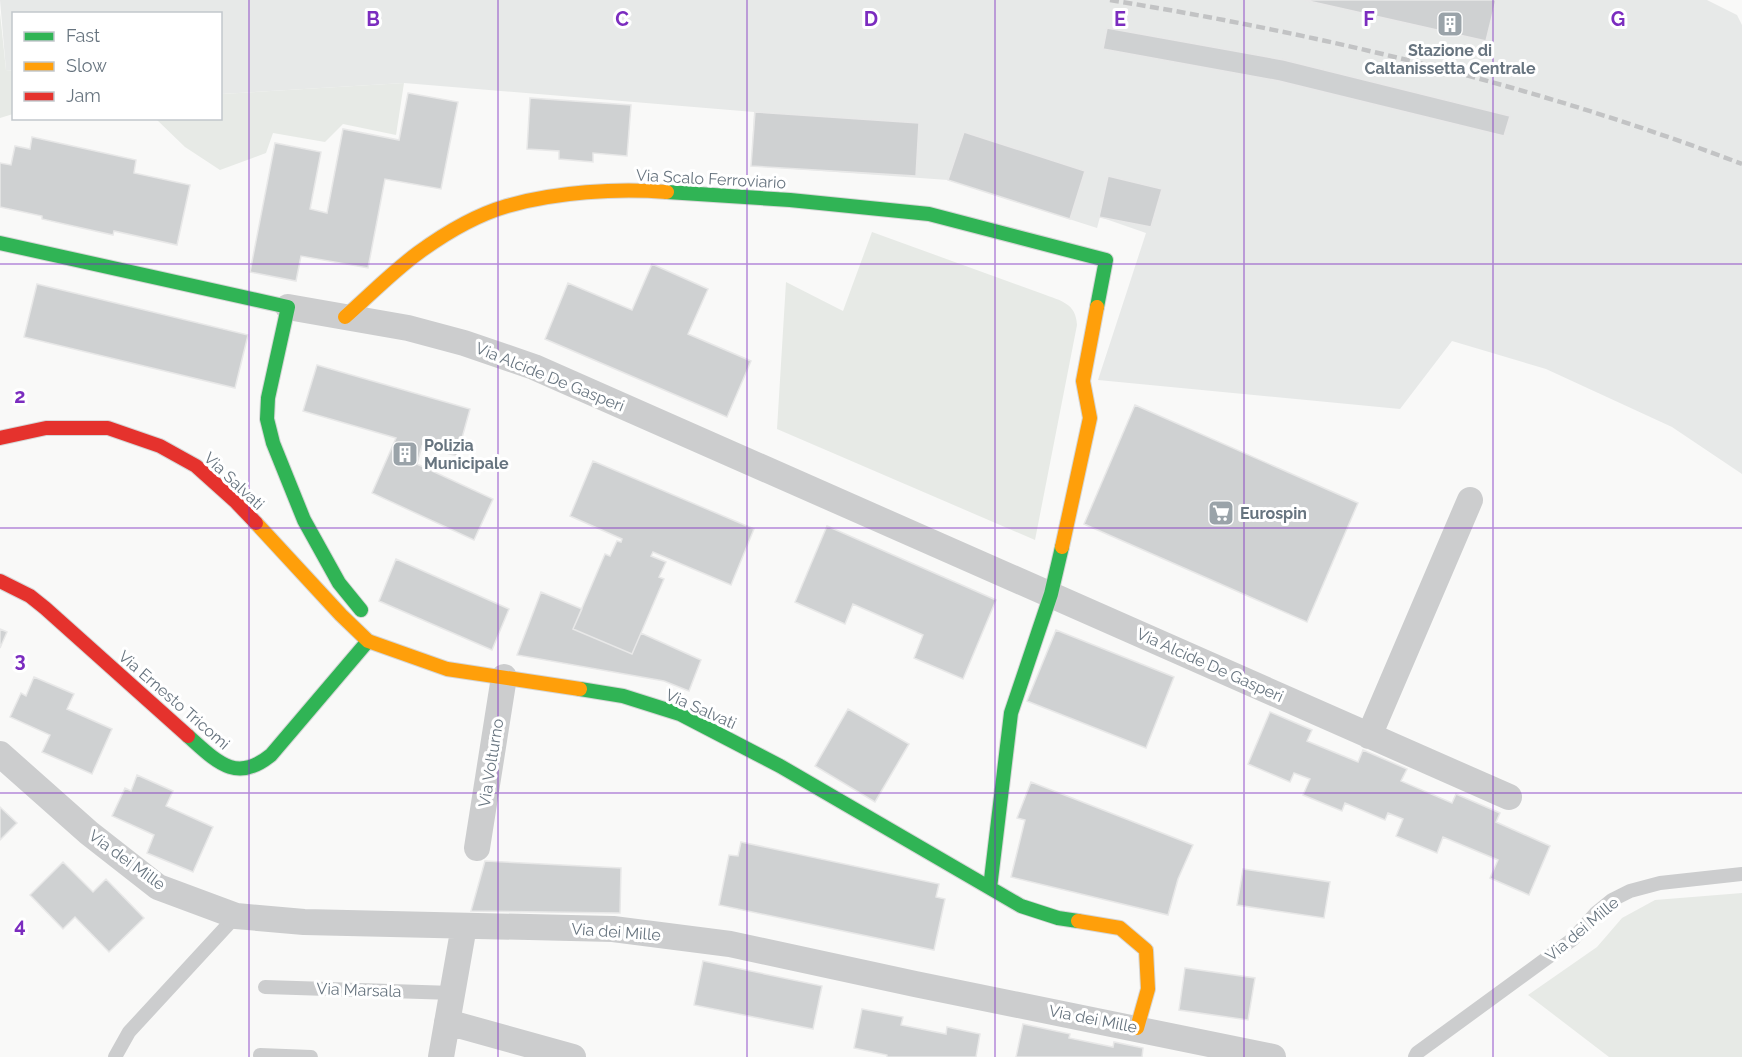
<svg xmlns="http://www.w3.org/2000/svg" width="1742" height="1057" viewBox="0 0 1742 1057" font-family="Raleway,sans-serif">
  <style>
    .built { fill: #e7e9e8 }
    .green { fill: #e7eae6 }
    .building { fill: #cfd1d2; stroke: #e8e8e8; stroke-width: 1.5 }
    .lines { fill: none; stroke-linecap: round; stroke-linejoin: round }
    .fast-casing { stroke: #d5d6d6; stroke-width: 16 }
    .slow-casing { stroke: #d5d6d6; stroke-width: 16 }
    .jam-casing { stroke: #d5d6d6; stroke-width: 16 }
    .lane { stroke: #cccdce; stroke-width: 14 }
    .street { stroke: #cccdce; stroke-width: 26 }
    .fast { stroke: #30b455; stroke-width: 14 }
    .slow { stroke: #ff9f0a; stroke-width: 14 }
    .jam { stroke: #e5322d; stroke-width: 14 }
    .rail { stroke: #c2c3c4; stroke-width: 4.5; stroke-dasharray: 9 4.5; stroke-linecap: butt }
    .grid { fill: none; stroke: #7b2cbf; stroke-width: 1.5; stroke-opacity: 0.55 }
    .labels { text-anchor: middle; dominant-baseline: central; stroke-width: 6; stroke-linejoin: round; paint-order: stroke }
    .poi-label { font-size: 16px; font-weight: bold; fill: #67747f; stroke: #fff; text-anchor: start }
    .street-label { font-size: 16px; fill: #67747f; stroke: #fff }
    .grid-label { font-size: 20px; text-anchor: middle; font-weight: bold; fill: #7b2cbf; stroke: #fff; stroke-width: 6; stroke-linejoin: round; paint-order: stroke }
  </style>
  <rect width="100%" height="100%" fill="#f9f9f8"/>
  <path class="built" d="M0,0H1707L1737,15L1742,25V474L1672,427L1546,369L1452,341L1400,409L1098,380L1146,233L1100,217L1097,228L948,180L751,166L754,112L404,83L221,94L220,14H14L13,71L6,70Z"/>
  <path class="green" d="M0,13L6,70L14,71L13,114L0,118Z
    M404,83L396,135L343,124L325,142L273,133L266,153L220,170L185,147L156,119L220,118L221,94Z
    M872,232L1043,294C1061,301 1076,303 1077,325L1035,540L777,429L786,282L843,311Z
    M1742,893V1057H1609L1528,995L1597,947L1622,918L1655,900Z"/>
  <path class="building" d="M1304,0H1496L1486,41Z
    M1107,28L1284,60L1510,116L1504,136L1279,81L1103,49Z
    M408,93L458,102L441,189L385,179L368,268L301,256L296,281L250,272L275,143L321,152L310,209L327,213L343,129L399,140Z
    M530,98L631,105L627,156L593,153V162L559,159V151L527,149Z
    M755,112L919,123L916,176L751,166Z
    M964,132L1085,171L1070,219L948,180Z
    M32,137L136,160L134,173L190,185L177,245L114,231L113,235L42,219V216L0,207V163L11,165L15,146L30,149Z
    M1108,176L1162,189L1151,227L1099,217Z
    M652,264L708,289L688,334L751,361L727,417L545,339L568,283L632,310Z
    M37,284L248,335L235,388L24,337Z
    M317,365L470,409L457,456L422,446L417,464L493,499L474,540L372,493L396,438L303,411Z
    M1135,405L1358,503L1307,622L1084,524Z
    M593,461L754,529L731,585L653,552L651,556L666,562L659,577L664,579L632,654L573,629L605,554L610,556L617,541L621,542L622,539L570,516Z
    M827,526L996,600L963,679L914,658L923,635L853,604L845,624L795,602Z
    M396,559L509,609L492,650L379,601Z
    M541,592L582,609L573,629L632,654L641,633L701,660L689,691L664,681L517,655Z
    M0,629L7,632L0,648Z
    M1056,630L1174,677L1146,748L1027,701Z
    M34,677L74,694L67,709L112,729L92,774L42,752L50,735L10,717L21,693L26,696Z
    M848,709L909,744L875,802L815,766Z
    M1270,712L1312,730L1307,741L1358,762L1363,750L1407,769L1401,781L1452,803L1456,794L1500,813L1496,822L1550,846L1529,895L1490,878L1498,860L1443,837L1437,853L1396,836L1403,819L1388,813L1385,820L1345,803L1342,811L1303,795L1310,779L1294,773L1290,782L1248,764Z
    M137,775L173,791L166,806L213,827L193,872L147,853L154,835L112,816L125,788L131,791Z
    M1031,782L1193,845L1178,879L1168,915L1011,877L1025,820L1017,818Z
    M0,807L17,823L0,840Z
    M741,842L939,884L936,897L945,899L934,950L719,905L729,855L738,856Z
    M485,861L621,868L620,913L471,911Z
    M63,862L93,892L106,879L144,918L109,952L75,917L63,929L30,895Z
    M1243,869L1330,882L1324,918L1237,905Z
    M703,961L822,986L813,1029L694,1005Z
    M1185,968L1255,978L1248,1020L1179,1010Z
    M862,1009L903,1017L901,1025L946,1034L947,1027L980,1034L976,1057H887V1055L854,1048Z
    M1023,1024L1070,1034L1069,1038L1113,1047L1114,1042L1143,1048L1142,1057H1016Z"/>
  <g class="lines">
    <g class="fast-casing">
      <path id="fast" d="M667,192L790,200L929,214L1106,260L1097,307
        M0,243L288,307L268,398L267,419L273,443L304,520L339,583L361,610
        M580,689L623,696L680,714L780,766L1021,906L1058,918L1078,921
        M188,736C216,761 236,784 271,755L368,641
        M990,888L1011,713L1051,594L1062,547"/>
    </g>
    <g class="slow-casing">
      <path id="slow" d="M345,317C369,296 392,272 418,253C444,234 476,215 507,206C555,192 617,188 667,192
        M256,523L341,615L368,641L447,669L580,689
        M1062,547L1090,418L1083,381L1097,307
        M1078,921L1120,928L1146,950L1148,989L1137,1028"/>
    </g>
    <g class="jam-casing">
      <path id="jam" d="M0,438L46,428H108L160,446L196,466L235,501L256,523
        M0,581L30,596L45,608L188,736"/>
    </g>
    <path class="lane" d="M265,987L453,993
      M260,1055L311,1057
      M115,1057L129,1032L236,916
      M1415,1057L1417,1053L1573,939L1596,913L1612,900L1630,891L1660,883L1742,874"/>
    <path class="street" d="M288,307L408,328L464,343L534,367L1509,797
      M1369,736L1470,500
      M0,754L89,833L158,887L236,916L304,922L613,929L730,944L915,984L1273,1057
      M477,848L504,677
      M447,1022L573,1057
      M441,1057L464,926"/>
    <use href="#fast" class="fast"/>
    <use href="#slow" class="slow"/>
    <use href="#jam" class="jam"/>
    <path class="rail" d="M1110,0C1326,35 1538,86 1742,164"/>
  </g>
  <path class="grid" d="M249,0V1057M498,0V1057M747,0V1057M995,0V1057M1244,0V1057M1493,0V1057M0,264H1742M0,528H1742M0,793H1742"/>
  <defs>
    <g id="building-square" transform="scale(1.35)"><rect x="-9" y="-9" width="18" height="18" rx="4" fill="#9aa3a9" stroke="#fff"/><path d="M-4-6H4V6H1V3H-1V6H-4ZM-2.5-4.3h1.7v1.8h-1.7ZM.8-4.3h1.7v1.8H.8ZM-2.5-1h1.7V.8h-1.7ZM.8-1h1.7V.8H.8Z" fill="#fff"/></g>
    <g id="supermarket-square" transform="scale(1.35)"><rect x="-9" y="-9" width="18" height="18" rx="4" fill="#9aa3a9" stroke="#fff"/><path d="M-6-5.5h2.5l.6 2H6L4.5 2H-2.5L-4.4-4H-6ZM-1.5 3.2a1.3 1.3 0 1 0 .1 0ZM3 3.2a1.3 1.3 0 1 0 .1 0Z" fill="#fff"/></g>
  </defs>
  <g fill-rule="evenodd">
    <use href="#building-square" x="1450" y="24"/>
    <use href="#building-square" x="405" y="454"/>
    <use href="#supermarket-square" x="1221" y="513"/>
  </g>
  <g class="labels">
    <g class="poi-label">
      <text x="1450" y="50" text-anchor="middle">Stazione di<tspan x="1450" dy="18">Caltanissetta Centrale</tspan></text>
      <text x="424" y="445">Polizia<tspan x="424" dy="18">Municipale</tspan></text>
      <text x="1240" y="513">Eurospin</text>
    </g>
    <g class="street-label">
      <text transform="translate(711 179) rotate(3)">Via Scalo Ferroviario</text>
      <text transform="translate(550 377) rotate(22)">Via Alcide De Gasperi</text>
      <text transform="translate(234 481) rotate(43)">Via Salvati</text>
      <text transform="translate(1210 665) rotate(24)">Via Alcide De Gasperi</text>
      <text transform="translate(174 700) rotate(41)">Via Ernesto Tricomi</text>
      <text transform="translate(701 709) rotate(24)">Via Salvati</text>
      <text transform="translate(491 763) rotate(-81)">Via Volturno</text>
      <text transform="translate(127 860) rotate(36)">Via dei Mille</text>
      <text transform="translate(1582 929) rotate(-40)">Via dei Mille</text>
      <text transform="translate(616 932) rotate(4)">Via dei Mille</text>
      <text transform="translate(359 990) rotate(2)">Via Marsala</text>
      <text transform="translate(1093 1019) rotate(11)">Via dei Mille</text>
    </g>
  </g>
  <g class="grid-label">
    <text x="373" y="26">B</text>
    <text x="622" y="26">C</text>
    <text x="871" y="26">D</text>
    <text x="1120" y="26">E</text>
    <text x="1369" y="26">F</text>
    <text x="1618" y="26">G</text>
    <text x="20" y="403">2</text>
    <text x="20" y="667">3</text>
    <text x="20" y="932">4</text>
  </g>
  <rect x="12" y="12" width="210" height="108" fill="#ffffff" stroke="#c2c7cc" stroke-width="1.5"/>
  <rect x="24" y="32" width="30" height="9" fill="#30b455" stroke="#c2c7cc" stroke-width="1.5"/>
  <text x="66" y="42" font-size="18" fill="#67747f">Fast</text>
  <rect x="24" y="62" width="30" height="9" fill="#ff9f0a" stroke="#c2c7cc" stroke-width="1.5"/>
  <text x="66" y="72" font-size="18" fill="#67747f">Slow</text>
  <rect x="24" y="92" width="30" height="9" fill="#e5322d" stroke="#c2c7cc" stroke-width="1.5"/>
  <text x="66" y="102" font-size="18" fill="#67747f">Jam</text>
</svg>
